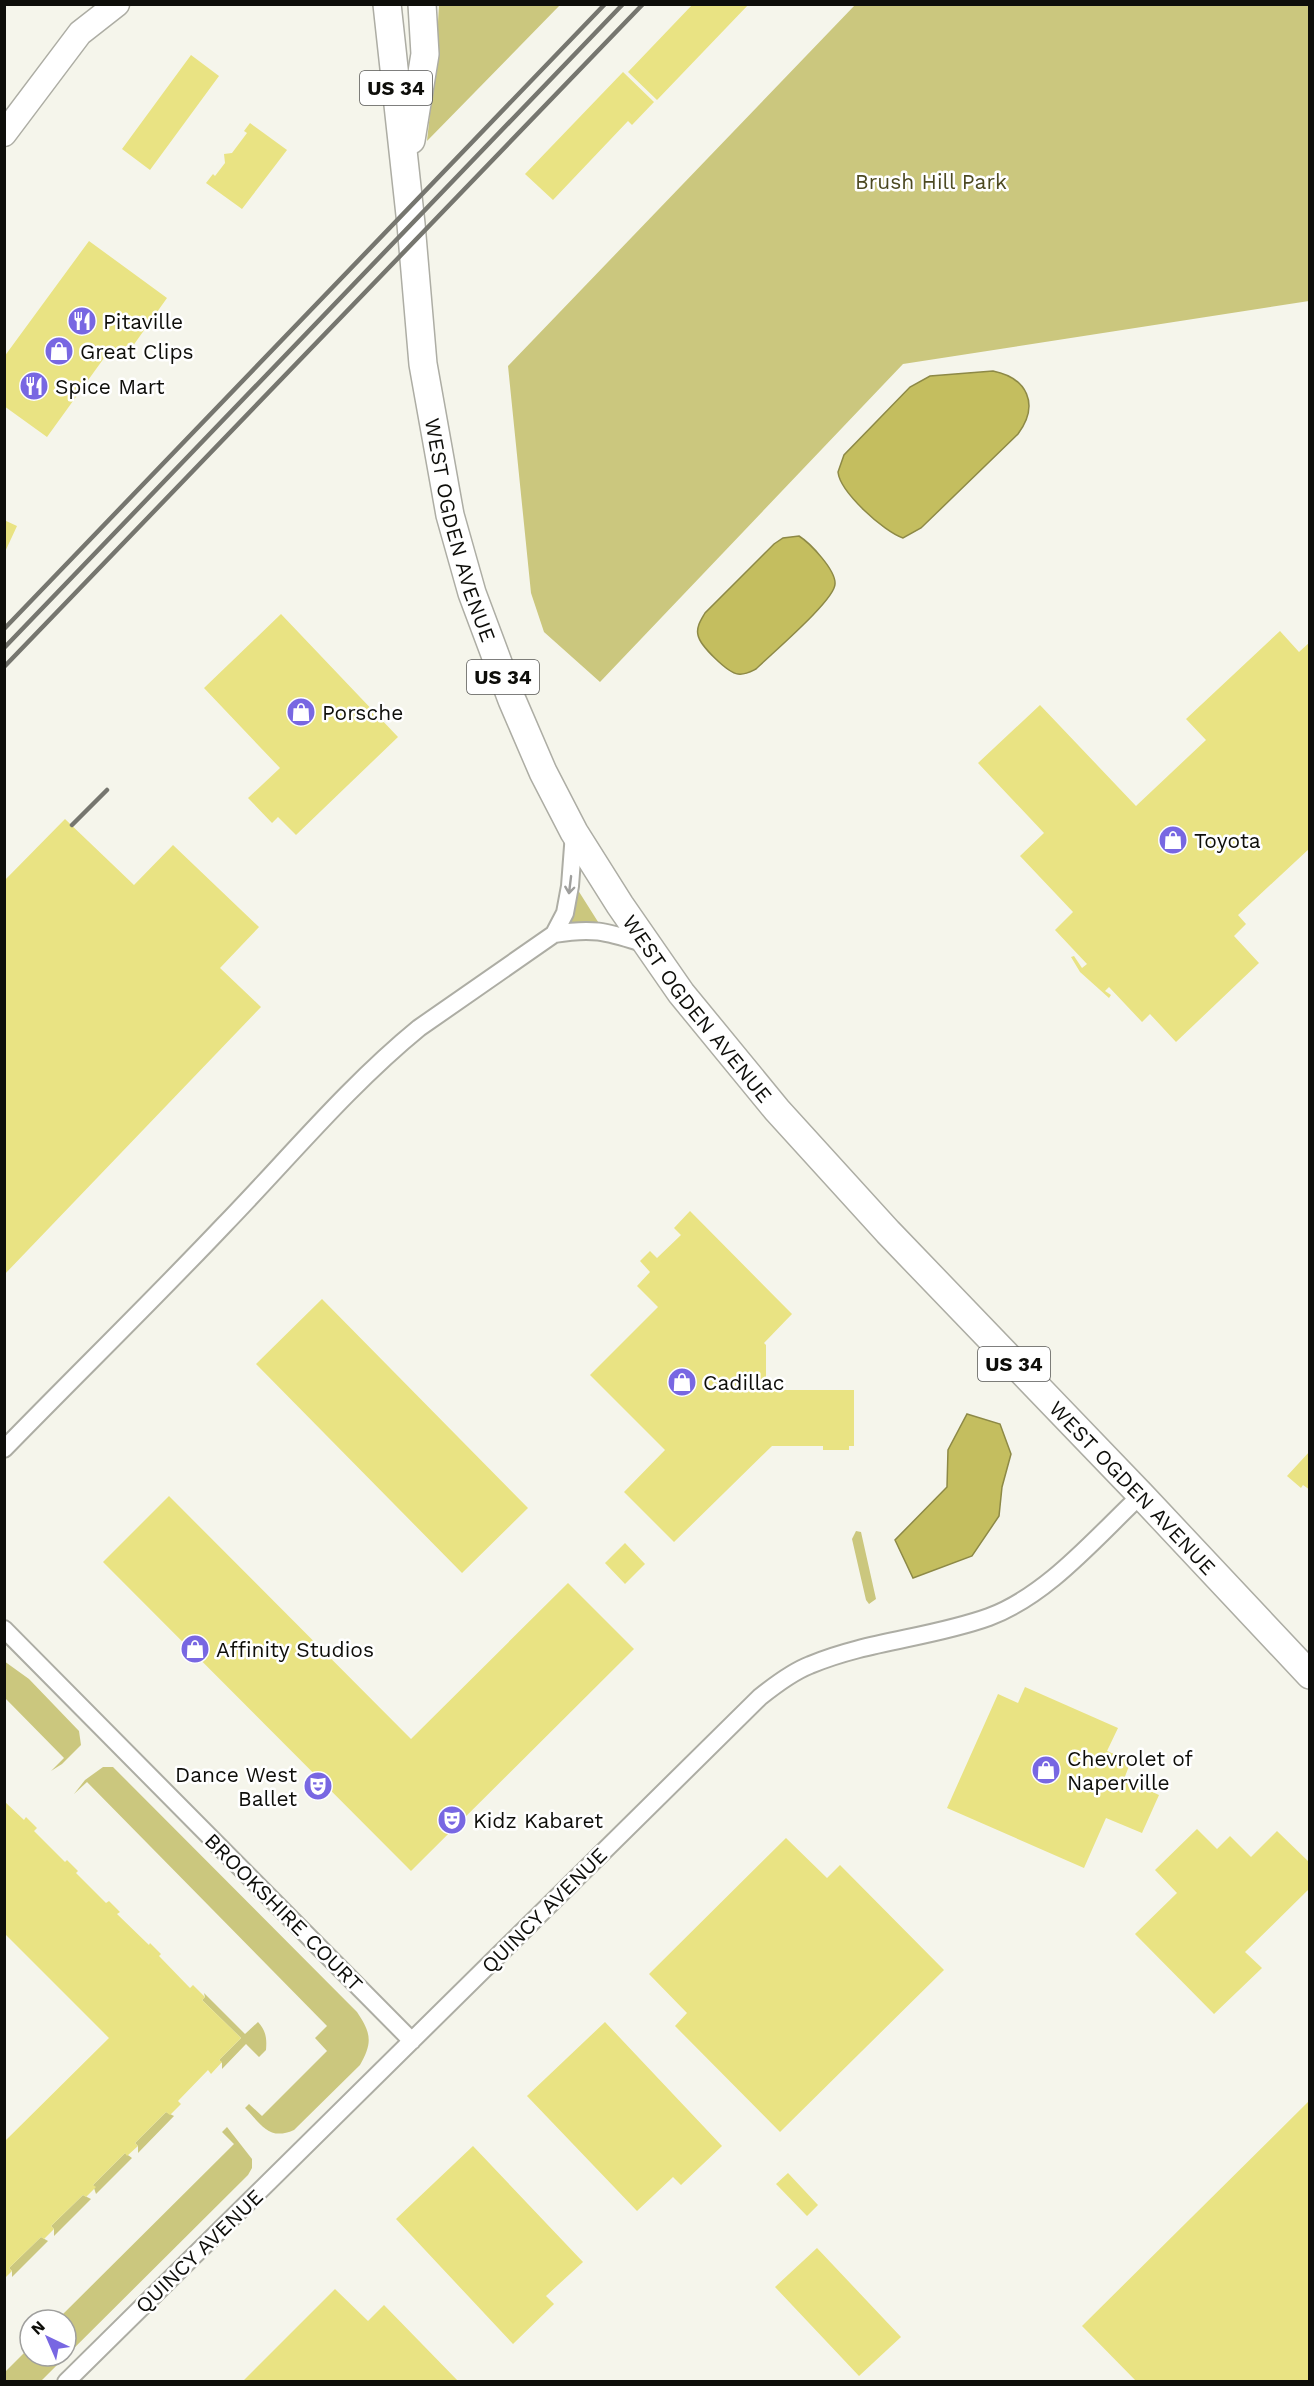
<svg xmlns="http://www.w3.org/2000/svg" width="1314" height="2386" viewBox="0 0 1314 2386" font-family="'Work Sans',sans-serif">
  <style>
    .green { fill: #cbc77e }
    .water { fill: #c4be5f; stroke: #8d8946; stroke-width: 1.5 }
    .building { fill: #e9e383 }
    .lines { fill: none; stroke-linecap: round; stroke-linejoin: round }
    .street-casing { stroke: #adada4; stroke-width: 20 }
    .secondary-casing { stroke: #adada4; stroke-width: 27 }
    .primary-casing { stroke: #adada4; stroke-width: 30 }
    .street { stroke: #fff; stroke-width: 16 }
    .secondary { stroke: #fff; stroke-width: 24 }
    .primary { stroke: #fff; stroke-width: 27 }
    .rail { stroke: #76766f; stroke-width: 4.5 }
    .oneway { stroke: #9f9f9d }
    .labels { text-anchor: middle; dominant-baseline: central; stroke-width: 5; stroke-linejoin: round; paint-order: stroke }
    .shield { fill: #fff; stroke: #565654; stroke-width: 1.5 }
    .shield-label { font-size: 20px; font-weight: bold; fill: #0e0e0a }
    .park-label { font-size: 21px; fill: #4c4921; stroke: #fff }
    .poi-label { font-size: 21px; fill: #0e0e0a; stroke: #fff; text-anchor: start }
    .street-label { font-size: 21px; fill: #0e0e0a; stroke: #fff }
  </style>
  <rect width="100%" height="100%" fill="#f5f5eb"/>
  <path class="green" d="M439,5H560L427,141L436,57Z
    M855,5H1309V301L903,364L600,682L544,632L531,593L508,366Z
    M576,887L600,925L588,922L564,927Z
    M856,1531L861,1532L876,1599L869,1604L866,1600L852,1539Z
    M4,1661L29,1679L79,1731L81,1745L62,1764L51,1771L64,1758L5,1698Z
    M103,1767H113L357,2012C371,2033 373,2042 360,2065L294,2130C269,2141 262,2125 245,2108L249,2104L262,2116L327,2051L315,2038L327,2026L87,1782L74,1794L85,1780Z
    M204,1993L245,2034L258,2022C266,2031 267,2038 266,2050L259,2057L246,2044L222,2069V2063L219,2060L241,2038L202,2000L205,1997Z
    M166,2112L174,2116L138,2153V2146L135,2143Z
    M227,2127L252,2159V2168L248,2175L41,2381H5V2372L30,2347V2356H66V2320H57L234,2144L222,2132Z
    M125,2153L132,2158L96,2194L93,2185Z
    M83,2195L91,2199L54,2236V2229L51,2226Z
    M41,2237L48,2241L12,2277V2271L9,2268Z"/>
  <path class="water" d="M993,371C1027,378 1040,404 1018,434L921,528L903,538C884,532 840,492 838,472L844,455L910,387L930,376Z
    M799,536C810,543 836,570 835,584C835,600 771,654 756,669C750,672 745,675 738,674C728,673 700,646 698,635C696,627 701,620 705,613L774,544L783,538Z
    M967,1414L1000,1424L1011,1454L1002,1487L999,1516L972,1556L913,1578L895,1540L947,1487L948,1450Z"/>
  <path class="building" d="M693,4H749L657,100L628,72Z
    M191,55L219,76L150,170L122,149Z
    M623,72L654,102L632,125L628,121L553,200L525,174Z
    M250,123L287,150L242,209L206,183L213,174L215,176L225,163L224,154L232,153L247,133L244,131Z
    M89,241L167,298L130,350L125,347L120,353L112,347L47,437L4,406V357Z
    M4,520L17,526L4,554Z
    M281,614L398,737L296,835L278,817L272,823L248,798L280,768L204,688Z
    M1280,631L1299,652L1310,642V848L1238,915L1246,924L1234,936L1259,963L1176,1042L1150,1014L1142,1022L1109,987L1105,991L1111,995L1109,998L1080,972L1071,957L1074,956L1082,968L1087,964L1055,930L1073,912L1020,856L1044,833L978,763L1040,705L1136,806L1206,740L1186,719Z
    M65,819L134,885L173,845L259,927L220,968L261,1007L4,1275V881Z
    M690,1211L792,1314L764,1343L766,1345V1390H854V1446H849V1450H823V1446H772L674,1542L624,1492L665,1450L590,1375L658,1307L637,1286L650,1272L640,1261L650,1251L657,1258L681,1235L674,1228Z
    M322,1299L528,1508L462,1573L256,1364Z
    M1310,1451V1490L1303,1485L1301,1488L1287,1476Z
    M169,1496L411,1739L568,1583L634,1649L411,1871L103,1562Z
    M625,1543L645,1564L625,1584L605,1563Z
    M1025,1687L1118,1728L1107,1751L1131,1761L1124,1779L1159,1795L1142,1833L1106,1818L1084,1868L947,1808L998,1694L1018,1703Z
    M4,1801L24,1820L26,1817L37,1828L34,1831L65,1862L67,1860L78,1871L76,1873L106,1903L109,1901L120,1912L117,1914L149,1945L150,1943L161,1954L159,1956L190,1988L193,1985L205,1997L202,2000L241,2038L219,2060L222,2062L211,2074L208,2070L178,2101L181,2104L170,2115L166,2112L135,2143L138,2146L127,2156L125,2153L93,2185L96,2187L86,2197L83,2195L51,2226L54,2229L44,2239L41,2237L9,2268L12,2271L4,2279V2142L109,2038L4,1933Z
    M1197,1829L1217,1849L1230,1836L1251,1857L1277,1831L1310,1863V1888L1245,1952L1262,1968L1214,2014L1135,1934L1177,1893L1155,1870Z
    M786,1838L827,1878L840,1865L944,1970L780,2132L675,2026L687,2013L649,1974Z
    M605,2022L722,2146L681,2185L673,2177L637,2211L527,2096Z
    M1310,2100V2382H1137L1082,2326Z
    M473,2146L583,2262L546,2296L554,2304L513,2344L396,2219Z
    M788,2173L818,2205L807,2216L776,2184Z
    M817,2248L901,2337L859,2376L775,2287Z
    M335,2289L368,2321L384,2305L459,2382H242Z"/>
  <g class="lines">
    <g class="street-casing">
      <path id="street" d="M554,934L565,913L570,886L574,833
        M4,1449C77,1374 152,1301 224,1225C288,1159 348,1086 419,1028L554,934C595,927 607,932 646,944
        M4,1629L412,2041
        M66,2382L760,1697C775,1685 792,1672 810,1665C867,1641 931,1638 989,1617C1048,1595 1096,1537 1141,1495"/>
    </g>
    <g class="secondary-casing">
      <path id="secondary" d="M4,134L80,33L117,4"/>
    </g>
    <g class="primary-casing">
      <g id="primary">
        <path id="s1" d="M387,4L411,224L423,364L450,515L472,593L512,700L543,772L574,832L620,905L681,993L777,1110L888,1232L1141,1495L1310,1675"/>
        <path d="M411,140L425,54L422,4"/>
      </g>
    </g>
    <use href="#street" class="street"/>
    <use href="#secondary" class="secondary"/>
    <use href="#primary" class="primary"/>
    <path class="rail" d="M4,629L605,4
      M4,648L623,4
      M4,667L643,4
      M72,825L107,790"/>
  </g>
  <defs><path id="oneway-shaft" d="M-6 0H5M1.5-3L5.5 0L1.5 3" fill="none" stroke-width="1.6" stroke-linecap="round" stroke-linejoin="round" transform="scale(1.5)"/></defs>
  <use class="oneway" href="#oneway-shaft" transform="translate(570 885) rotate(97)"/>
  <defs>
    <g id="restaurant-disc" transform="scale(1.5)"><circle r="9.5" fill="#7867e2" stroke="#fff"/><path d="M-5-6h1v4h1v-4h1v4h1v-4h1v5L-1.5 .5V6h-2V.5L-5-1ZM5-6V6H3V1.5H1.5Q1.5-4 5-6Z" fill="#fff"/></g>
    <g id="shop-disc" transform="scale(1.5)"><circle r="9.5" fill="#7867e2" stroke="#fff"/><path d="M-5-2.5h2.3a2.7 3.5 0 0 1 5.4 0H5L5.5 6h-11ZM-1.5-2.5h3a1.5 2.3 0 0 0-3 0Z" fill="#fff"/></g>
    <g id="theatre-disc" transform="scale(1.5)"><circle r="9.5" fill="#7867e2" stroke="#fff"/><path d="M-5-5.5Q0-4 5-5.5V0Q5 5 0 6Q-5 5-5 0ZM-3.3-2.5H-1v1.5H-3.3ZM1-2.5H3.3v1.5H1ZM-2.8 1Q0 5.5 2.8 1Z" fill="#fff"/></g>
  </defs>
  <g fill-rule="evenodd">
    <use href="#restaurant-disc" x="82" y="321"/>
    <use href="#shop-disc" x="59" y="351"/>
    <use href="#restaurant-disc" x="34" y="386"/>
    <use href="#shop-disc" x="301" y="712"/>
    <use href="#shop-disc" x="1173" y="840"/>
    <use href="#shop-disc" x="682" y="1382"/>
    <use href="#shop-disc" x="195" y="1649"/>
    <use href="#shop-disc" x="1046" y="1770"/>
    <use href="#theatre-disc" x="318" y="1786"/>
    <use href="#theatre-disc" x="452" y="1820"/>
  </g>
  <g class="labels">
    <g class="shield">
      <rect x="360" y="71" width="72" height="34" rx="4.5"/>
      <rect x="467" y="660" width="72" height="34" rx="4.5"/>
      <rect x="978" y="1347" width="72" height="34" rx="4.5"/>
    </g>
    <g class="shield-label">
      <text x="396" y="88">US 34</text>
      <text x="503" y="677">US 34</text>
      <text x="1014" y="1364">US 34</text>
    </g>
    <g class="park-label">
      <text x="931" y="181">Brush Hill Park</text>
    </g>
    <g class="poi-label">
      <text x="103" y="321">Pitaville</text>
      <text x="80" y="351">Great Clips</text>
      <text x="55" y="386">Spice Mart</text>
      <text x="322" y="712">Porsche</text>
      <text x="1194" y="840">Toyota</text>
      <text x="703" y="1382">Cadillac</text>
      <text x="216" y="1649">Affinity Studios</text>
      <text x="1067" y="1758">Chevrolet of<tspan x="1067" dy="24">Naperville</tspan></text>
      <text x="297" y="1774" text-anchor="end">Dance West<tspan x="297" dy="24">Ballet</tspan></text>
      <text x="473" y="1820">Kidz Kabaret</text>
    </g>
    <g class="street-label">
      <text stroke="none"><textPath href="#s1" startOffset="532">WEST OGDEN AVENUE</textPath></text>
      <text stroke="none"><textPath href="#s1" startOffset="1072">WEST OGDEN AVENUE</textPath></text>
      <text stroke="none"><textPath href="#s1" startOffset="1720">WEST OGDEN AVENUE</textPath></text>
      <text transform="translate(544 1910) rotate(-45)">QUINCY AVENUE</text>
      <text transform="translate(284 1912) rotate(45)">BROOKSHIRE COURT</text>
      <text transform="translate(199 2251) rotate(-44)">QUINCY AVENUE</text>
    </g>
  </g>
  <rect width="1314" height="2386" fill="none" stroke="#0e0e0a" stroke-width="12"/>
  <g transform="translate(48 2338) rotate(316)"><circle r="28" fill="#ffffff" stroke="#9f9f9d" stroke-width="1.5"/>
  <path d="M0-4.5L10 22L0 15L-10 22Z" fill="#7867e2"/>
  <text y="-9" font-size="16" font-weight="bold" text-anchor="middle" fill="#0e0e0a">N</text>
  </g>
</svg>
